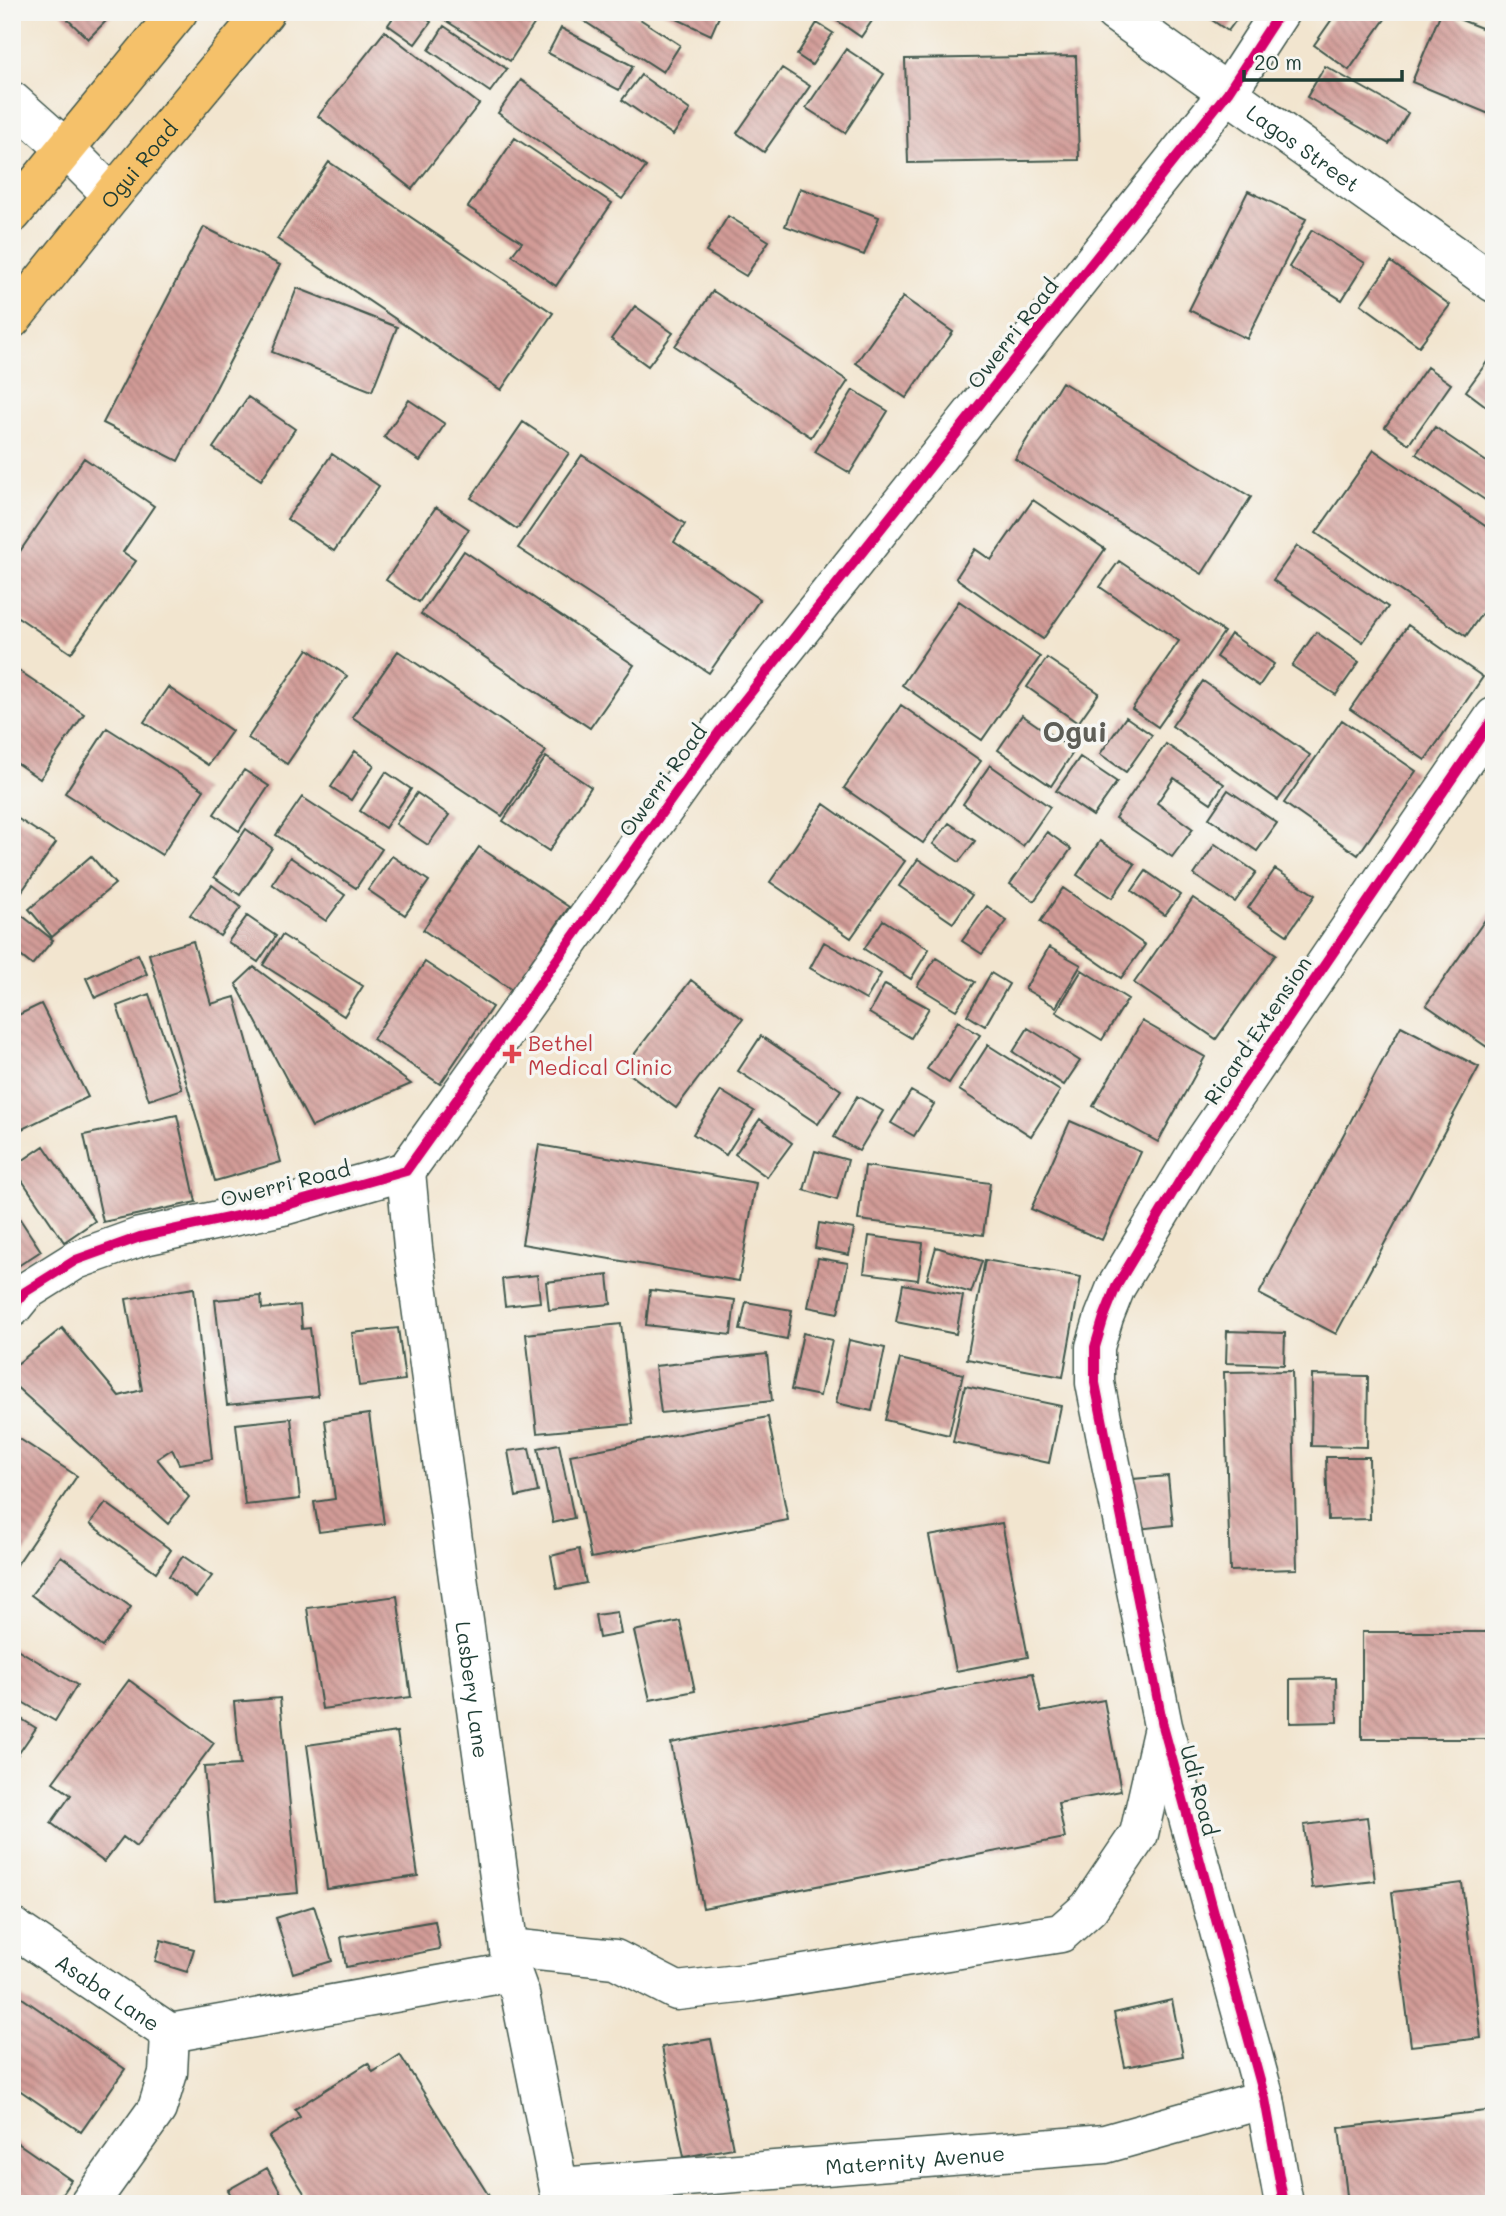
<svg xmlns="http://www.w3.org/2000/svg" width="1506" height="2216" viewBox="0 0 1506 2216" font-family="Mali,sans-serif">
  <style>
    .building { fill: url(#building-back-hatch) }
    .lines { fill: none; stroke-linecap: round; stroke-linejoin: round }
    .minor-casing { stroke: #3f564b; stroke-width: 41 }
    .major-casing { stroke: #3f564b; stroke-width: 41 }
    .minor { stroke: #fff; stroke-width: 38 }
    .major { stroke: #f5c16b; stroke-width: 38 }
    .cycleway-casing { stroke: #f6f6f2; stroke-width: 15 }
    .cycleway { stroke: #d6006c; stroke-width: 10 }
    .health-dot { fill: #e0444e; stroke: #f6f6f2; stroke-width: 2.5 }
    .labels { text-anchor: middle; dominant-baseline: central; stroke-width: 7; stroke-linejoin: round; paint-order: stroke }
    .street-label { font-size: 21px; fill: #1f3d34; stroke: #f6f6f2 }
    .health-label { font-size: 21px; fill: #be3a42; stroke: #f6f6f2; text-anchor: start }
    .district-label { font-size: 28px; font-weight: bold; fill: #5e5e57; stroke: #f6f6f2 }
  </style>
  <defs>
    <pattern id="building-back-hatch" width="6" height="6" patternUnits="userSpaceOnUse" patternTransform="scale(1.75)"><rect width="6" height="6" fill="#d29b97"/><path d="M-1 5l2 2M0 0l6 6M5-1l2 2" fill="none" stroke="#aa807c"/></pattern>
  </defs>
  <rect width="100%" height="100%" fill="#f6f6f2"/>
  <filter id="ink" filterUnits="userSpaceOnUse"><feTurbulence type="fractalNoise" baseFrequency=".0143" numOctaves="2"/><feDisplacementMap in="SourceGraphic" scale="14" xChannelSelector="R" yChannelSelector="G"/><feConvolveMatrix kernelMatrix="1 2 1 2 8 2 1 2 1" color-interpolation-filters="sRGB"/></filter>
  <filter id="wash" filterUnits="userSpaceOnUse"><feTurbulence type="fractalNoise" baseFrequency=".00686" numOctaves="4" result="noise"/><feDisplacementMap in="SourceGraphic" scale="28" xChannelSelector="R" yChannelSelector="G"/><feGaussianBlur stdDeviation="1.57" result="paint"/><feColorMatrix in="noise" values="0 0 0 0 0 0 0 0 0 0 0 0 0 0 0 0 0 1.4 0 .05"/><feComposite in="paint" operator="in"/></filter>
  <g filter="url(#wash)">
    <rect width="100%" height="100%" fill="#f2e5cf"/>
    <g id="blocks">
      <path class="building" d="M60,12H115L88,39Z
        M397,12H417L431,22L415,44L388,25Z
        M432,12H542L510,61Z
        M570,12H629L680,45L663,72Z
        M662,12H721L711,35Z
        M836,12H878L861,37L832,17Z
        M1200,12H1242L1228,31Z
        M1337,12H1390L1349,70L1314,45Z
        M1441,12L1494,33V116L1412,82Z
        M817,23L833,33L812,65L797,55Z
        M444,26L507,69L490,92L429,50Z
        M561,28L633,66L619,90L548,53Z
        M385,31L479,104L412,189L318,116Z
        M846,49L884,74L845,133L806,108Z
        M1076,56L1079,160L908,163L905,59Z
        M1325,66L1408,113L1389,144L1307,97Z
        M782,68L810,86L764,152L737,133Z
        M641,75L690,110L673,135L622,100Z
        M521,80L646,167L622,199L498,113Z
        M515,138L612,203L556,286L512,255L522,242L468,207Z
        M329,162L553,313L501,390L277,239Z
        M800,188L879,217L864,255L785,226Z
        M1248,191L1306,219L1247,339L1189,310Z
        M728,216L769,241L746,276L706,252Z
        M204,227L280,265L178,461L103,423Z
        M1312,230L1365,263L1342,300L1289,267Z
        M1391,262L1450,305L1419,346L1361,304Z
        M297,288L397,327L372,391L272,352Z
        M713,291L848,381L811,437L675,346Z
        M903,297L953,332L906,398L856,363Z
        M635,306L673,333L648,366L611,339Z
        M1494,352V412L1466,391Z
        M1427,367L1451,384L1409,444L1385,427Z
        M1062,382L1251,497L1202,574L1015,459Z
        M853,390L888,411L850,473L815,452Z
        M248,397L295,429L261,480L213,448Z
        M409,400L445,424L420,461L384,437Z
        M523,422L569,453L517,529L471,498Z
        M1435,427L1494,467V506L1416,454Z
        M1374,450L1494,532V596L1466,636L1316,533Z
        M332,454L379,486L334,551L287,519Z
        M582,455L685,524L674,542L760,599L709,673L518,548Z
        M84,458L154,506L123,552L136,561L71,653L12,613V563Z
        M1033,500L1105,549L1043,639L956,578L975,549L991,560Z
        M436,507L469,529L419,602L386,580Z
        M1297,546L1388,607L1363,642L1273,580Z
        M464,551L634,665L590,728L421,614Z
        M1119,561L1224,632L1158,727L1132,709L1179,641L1100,587Z
        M959,601L1040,657L982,740L902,685Z
        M1408,625L1483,677L1425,760L1350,709Z
        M1316,632L1359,662L1336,695L1292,666Z
        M1231,634L1274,664L1259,686L1216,657Z
        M308,649L347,676L287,764L248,738Z
        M398,651L546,751L502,816L352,717Z
        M1047,658L1099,693L1078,723L1027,687Z
        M12,666L84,714L40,779L12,760Z
        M1203,681L1310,755L1278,800L1172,726Z
        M168,687L232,731L208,765L144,722Z
        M901,705L981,761L923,843L844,788Z
        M1022,715L1074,751L1051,786L998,750Z
        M1126,717L1152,735L1126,772L1100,754Z
        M1342,720L1416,771L1358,855L1284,803Z
        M107,728L204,790L162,855L65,793Z
        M1166,744L1224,784L1211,803L1174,778L1157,803L1193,829L1172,857L1115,818Z
        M355,751L374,765L351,800L331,787Z
        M546,757L591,787L549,851L503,821Z
        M1080,757L1117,782L1093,816L1056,791Z
        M990,765L1050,807L1023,846L963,804Z
        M244,770L269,786L239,831L214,814Z
        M386,772L411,789L385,828L360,811Z
        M1228,790L1277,823L1257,851L1209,818Z
        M417,793L449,815L428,845L396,824Z
        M302,797L382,849L356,888L276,835Z
        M824,804L905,861L851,938L770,882Z
        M12,815L56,843L12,905Z
        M949,823L975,841L959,862L933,844Z
        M246,829L272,848L240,895L214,877Z
        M1047,832L1071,849L1034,901L1010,884Z
        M1100,841L1135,864L1112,898L1077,875Z
        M1215,844L1256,872L1235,902L1194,875Z
        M479,847L569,907L512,990L423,930Z
        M91,856L115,884L52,937L29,909Z
        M392,856L429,881L405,915L368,890Z
        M290,857L345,895L326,921L272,884Z
        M918,859L972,895L953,923L899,886Z
        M1275,869L1315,895L1287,935L1248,908Z
        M1146,871L1180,895L1165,915L1132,891Z
        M212,885L241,907L220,936L190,915Z
        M1063,888L1145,945L1121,978L1040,922Z
        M1193,898L1276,954L1216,1039L1134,983Z
        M987,906L1007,921L982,954L962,941Z
        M1494,907V1037L1487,1047L1426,1005Z
        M20,914L53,940L32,965L12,949V923Z
        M247,916L276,936L258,962L228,942Z
        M883,920L929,949L911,979L864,949Z
        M282,935L363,986L344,1016L263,965Z
        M193,941L211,1004L235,997L281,1162L215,1181L149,954Z
        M824,942L881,974L866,1000L810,968Z
        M1049,947L1081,965L1056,1007L1025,989Z
        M138,954L147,974L95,998L86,978Z
        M936,958L975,982L956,1010L917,986Z
        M425,962L492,1007L440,1084L373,1039Z
        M254,967L411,1084L312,1127L236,984Z
        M1082,970L1128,999L1102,1040L1056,1012Z
        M991,973L1009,984L985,1026L967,1015Z
        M691,980L743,1019L676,1108L623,1069Z
        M885,984L929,1008L911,1038L869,1013Z
        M149,994L182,1089L149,1100L117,1006Z
        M41,1004L88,1097L12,1134V1018Z
        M958,1021L980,1035L949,1083L927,1069Z
        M1142,1021L1205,1057L1158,1142L1093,1106Z
        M1401,1026L1479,1067L1336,1334L1259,1294Z
        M1028,1028L1080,1061L1064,1085L1013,1052Z
        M761,1036L841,1090L818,1124L738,1071Z
        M988,1045L1060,1091L1031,1136L959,1090Z
        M721,1091L754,1111L726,1155L693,1134Z
        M911,1091L934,1104L914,1136L891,1123Z
        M857,1096L883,1111L859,1151L834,1137Z
        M177,1115L196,1202L103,1222L84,1135Z
        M760,1119L792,1143L767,1177L735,1154Z
        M1070,1121L1141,1152L1102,1240L1031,1209Z
        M539,1145L756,1183L739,1281L522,1244Z
        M44,1146L95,1221L64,1242L13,1167Z
        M815,1151L848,1160L837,1200L804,1190Z
        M865,1166L990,1183L983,1235L858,1220Z
        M12,1207L41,1251L12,1270Z
        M819,1223L854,1229L849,1255L815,1248Z
        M869,1236L923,1243L918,1280L864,1273Z
        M936,1247L982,1261L971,1293L927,1279Z
        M818,1258L848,1263L838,1313L808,1307Z
        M985,1260L1081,1277L1063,1377L967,1359Z
        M537,1275L540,1302L505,1306L502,1279Z
        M608,1275L611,1304L549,1310L546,1282Z
        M903,1284L963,1296L956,1334L896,1322Z
        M194,1288L212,1459L179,1464L172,1449L157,1459L189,1497L168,1524L12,1383V1368L62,1328L119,1396L142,1390L126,1299Z
        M650,1290L735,1300L731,1335L646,1325Z
        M261,1296L262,1309L300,1305L302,1329L310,1328L318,1396L227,1405L215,1300Z
        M746,1302L792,1310L787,1339L740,1330Z
        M621,1324L633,1424L537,1433L526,1334Z
        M398,1328L405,1380L359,1386L352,1333Z
        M1227,1331L1285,1333L1284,1365L1226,1363Z
        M803,1333L832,1340L820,1396L791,1390Z
        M849,1340L885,1348L872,1411L836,1403Z
        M767,1354L772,1401L661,1413L655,1366Z
        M900,1359L963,1374L949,1435L885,1420Z
        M1292,1371L1297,1569L1230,1571L1224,1372Z
        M1312,1375L1368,1376L1367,1447L1311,1446Z
        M965,1386L1061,1406L1049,1463L953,1442Z
        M369,1414L384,1524L319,1532L314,1502L335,1499L325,1420Z
        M768,1417L788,1520L591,1558L570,1455Z
        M291,1418L300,1499L245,1505L236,1424Z
        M12,1434L77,1476L12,1572Z
        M559,1444L574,1518L553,1523L538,1448Z
        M529,1448L538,1492L516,1497L508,1451Z
        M1326,1457H1369L1370,1519L1328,1520Z
        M1168,1476L1173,1525L1138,1529L1133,1479Z
        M106,1503L171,1550L156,1572L90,1524Z
        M1002,1523L1028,1657L956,1671L929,1536Z
        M579,1549L586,1583L557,1589L551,1556Z
        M61,1556L131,1607L102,1647L31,1595Z
        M183,1556L212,1576L196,1597L169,1576Z
        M397,1596L411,1697L322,1709L307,1608Z
        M617,1612L621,1634L599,1638L595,1615Z
        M680,1621L695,1691L650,1700L634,1631Z
        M1362,1632H1494V1739H1362Z
        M12,1646L77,1685L55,1721L12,1696Z
        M1033,1673L1041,1712L1104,1700L1121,1791L1058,1803L1065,1838L703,1908L671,1743Z
        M1336,1678L1337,1722L1290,1723V1679Z
        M129,1680L214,1743L136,1847L123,1837L104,1862L51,1823L71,1795L53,1782Z
        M280,1698L298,1893L215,1900L204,1767L240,1765L234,1702Z
        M12,1713L36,1728L17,1756L12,1753Z
        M397,1732L418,1876L327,1889L307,1745Z
        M1367,1817L1375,1881L1312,1888L1304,1825Z
        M1462,1883L1481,2038L1411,2046L1392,1892Z
        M314,1906L332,1961L293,1973L276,1918Z
        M435,1921L440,1949L346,1967L341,1937Z
        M161,1940L194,1949L187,1972L155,1962Z
        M12,1991L125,2069L81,2132L12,2085Z
        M1172,2000L1183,2056L1125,2067L1114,2013Z
        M711,2039L733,2148L684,2157L662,2047Z
        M400,2055L494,2204H426L421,2197L409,2204H311L269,2137L300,2117L295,2109L368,2063L373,2072Z
        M1494,2110V2204H1348L1339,2128Z
        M12,2139L71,2180L55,2204H12Z
        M267,2168L287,2204H236L228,2190Z"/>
    </g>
  </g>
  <g filter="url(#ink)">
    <use href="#blocks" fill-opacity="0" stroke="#3f564b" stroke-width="2"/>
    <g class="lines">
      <g class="minor-casing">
        <g id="minor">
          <path id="s1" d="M1114,12L1494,283"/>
          <path d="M12,101L65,148L112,195"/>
          <path id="s2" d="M406,1171L413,1248L512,1972L520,1994L562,2204"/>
          <path d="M12,1308L25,1292L76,1260L140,1237L283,1206L406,1171L720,731L1228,92L1280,12"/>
          <path id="s3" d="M12,1927L170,2033"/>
          <path d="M509,1948L615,1959L677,1991L747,1983L1061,1933L1089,1908L1139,1834L1162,1732"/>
          <path d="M170,2033L512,1972"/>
          <path id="s4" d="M559,2187L1105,2144L1265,2099"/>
          <path d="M89,2204L157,2109L168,2073L170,2033"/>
          <path d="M1284,2204L1265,2099L1163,1726L1095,1383V1347L1104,1317L1116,1287L1197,1152L1494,717"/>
        </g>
      </g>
      <g class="major-casing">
        <g id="major">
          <path d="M12,214L178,12"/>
          <path id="s5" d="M12,319L112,195L265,12"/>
        </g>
      </g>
      <use href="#minor" class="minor"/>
      <use href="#major" class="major"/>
      <g class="cycleway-casing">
        <path id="cycleway" d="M12,1308L25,1292L76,1260L140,1237L283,1206L406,1171L720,731L1228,92L1280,12
          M1284,2204L1265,2099L1163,1726L1095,1383V1347L1104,1317L1116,1287L1197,1152L1494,717"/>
      </g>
      <use href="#cycleway" class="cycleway"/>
    </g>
  </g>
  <path class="health-dot" d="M508.5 1043.5h7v7h7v7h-7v7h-7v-7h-7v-7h7z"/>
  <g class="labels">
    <g class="street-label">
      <text stroke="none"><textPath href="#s1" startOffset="233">Lagos Street</textPath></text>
      <text stroke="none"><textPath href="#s5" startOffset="200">Ogui Road</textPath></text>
      <text transform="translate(1012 333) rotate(-52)">Owerri Road</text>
      <text transform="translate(662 780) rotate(-54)">Owerri Road</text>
      <text transform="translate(1257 1030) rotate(-56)">Ricard Extension</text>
      <text transform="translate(285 1183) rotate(-14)">Owerri Road</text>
      <text stroke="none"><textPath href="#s2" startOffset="523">Lasbery Lane</textPath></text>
      <text transform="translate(1200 1790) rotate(75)">Udi Road</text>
      <text stroke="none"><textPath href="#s3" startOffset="116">Asaba Lane</textPath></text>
      <text stroke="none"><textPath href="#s4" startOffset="357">Maternity Avenue</textPath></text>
    </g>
    <g class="health-label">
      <text x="528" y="1042">Bethel<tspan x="528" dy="24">Medical Clinic</tspan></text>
    </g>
    <g class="district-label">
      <text x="1075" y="731">Ogui</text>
    </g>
  </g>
  <rect width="1506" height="2216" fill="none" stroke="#f6f6f2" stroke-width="42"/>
  <path d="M1244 70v10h158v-10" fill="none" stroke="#1f3d34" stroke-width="3.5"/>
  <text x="1254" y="70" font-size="21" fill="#1f3d34" stroke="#f6f6f2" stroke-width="5" paint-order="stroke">20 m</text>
</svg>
